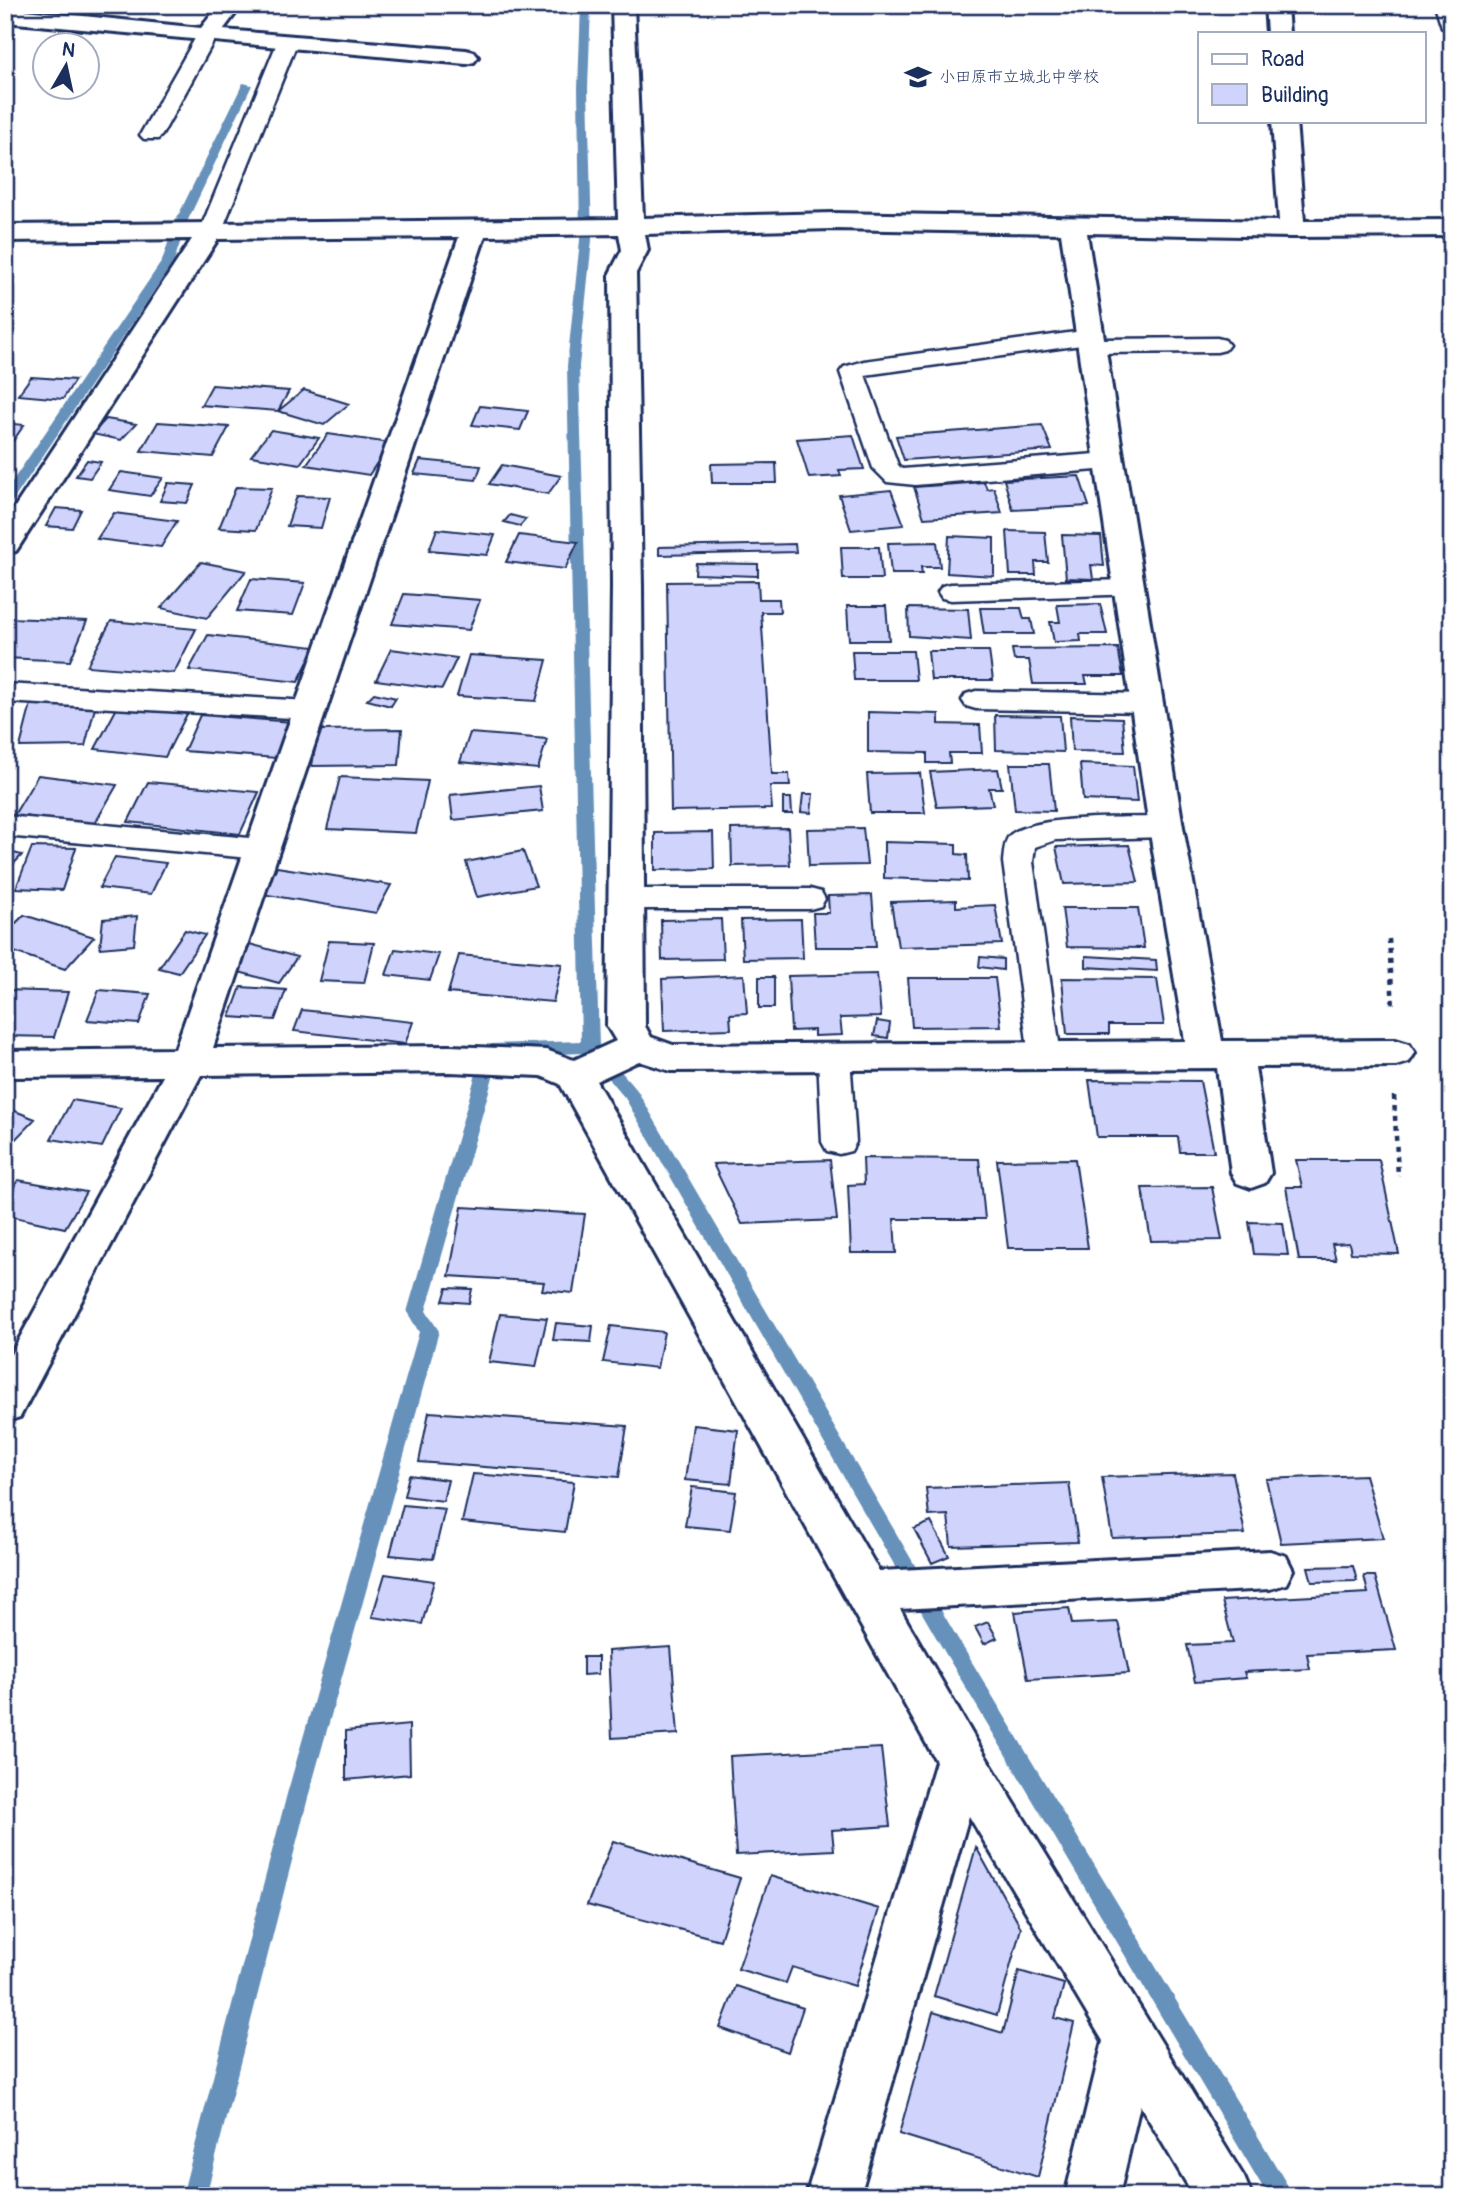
<svg xmlns="http://www.w3.org/2000/svg" width="1457" height="2201" viewBox="0 0 1457 2201" font-family="Pangolin,'Klee One',sans-serif">
  <style>
    .lines { fill: none; stroke-linecap: round; stroke-linejoin: round }
    .stream { fill: #6691ba; fill-rule: evenodd }
    .building { fill: #d0d4fc; stroke: #1b2f5e; stroke-width: 2 }
    .service-casing { stroke: #1b2f5e; stroke-width: 5 }
    .minor-casing { stroke: #1b2f5e; stroke-width: 6 }
    .path { stroke: #1b2f5e; stroke-width: 4.5; stroke-dasharray: 5 5; stroke-linecap: butt }
    .service { fill: #fff; fill-rule: evenodd }
    .minor { fill: #fff; fill-rule: evenodd }
    .labels { text-anchor: middle; dominant-baseline: central; stroke-width: 6; stroke-linejoin: round; paint-order: stroke }
    .far-poi-label { font-size: 16px; fill: #1b2f5e; stroke: #fff; text-anchor: start }
  </style>
  <rect width="100%" height="100%" fill="#fff"/>
  <filter id="ink" filterUnits="userSpaceOnUse"><feTurbulence type="fractalNoise" baseFrequency=".0143" numOctaves="2"/><feDisplacementMap in="SourceGraphic" scale="14" xChannelSelector="R" yChannelSelector="G"/><feConvolveMatrix kernelMatrix="1 2 1 2 8 2 1 2 1" color-interpolation-filters="sRGB"/></filter>
  <g filter="url(#ink)">
    <g class="lines">
      <path class="stream" d="M581,5H591L588,88L592,240L579,366L599,1046L637,1090L958,1639L1294,2196H1268L944,1651L625,1098L586,1053L499,1056L426,1311L439,1331L309,1794L206,2196H182L287,1794L419,1332L407,1312L483,1050L492,1044L581,1041L567,366L580,240L578,88Z
        M243,83L252,85L187,222L174,261L12,502L5,506V492L162,261L175,222Z"/>
    </g>
    <path class="building" d="M31,377L75,380L63,399L18,395Z
      M212,385L289,391L278,411L201,405Z
      M304,390L349,404L324,425L278,411Z
      M480,406L528,411L520,430L472,425Z
      M106,419L136,424L121,440L92,434Z
      M158,422L229,427L213,457L141,451Z
      M5,423L24,425L6,451H5Z
      M1042,425L1052,450L904,460L896,436Z
      M271,430L319,438L300,464L251,456Z
      M328,434L390,443L369,475L306,465Z
      M853,435L864,469L839,470L841,476L809,478L797,439Z
      M87,460L101,462L90,478L76,476Z
      M420,460L481,466L476,480L414,474Z
      M776,463L777,483H712L711,464Z
      M502,465L561,476L548,494L489,484Z
      M121,472L163,478L150,496L109,490Z
      M1079,476L1089,506L1013,510L1004,480Z
      M984,482L987,489L994,488L1002,513L924,518L914,487Z
      M168,483L195,485L187,503L160,501Z
      M236,487L272,488L256,530L219,528Z
      M891,490L904,525L851,530L839,495Z
      M297,496L330,497L321,528L287,526Z
      M56,508L81,510L72,528L46,526Z
      M114,513L177,521L161,547L97,539Z
      M510,515L526,519L520,526L504,522Z
      M437,529L495,535L487,555L429,550Z
      M1007,531L1045,532L1048,562H1035L1036,575H1010Z
      M519,535L578,542L565,569L506,562Z
      M1062,535L1101,536L1104,566L1091,565L1093,579L1066,578Z
      M949,536L994,538V576L947,573Z
      M937,542L940,567H921L922,574H891L888,543Z
      M795,544L796,552L659,555V547Z
      M841,547H879L882,579H843Z
      M201,562L246,571L207,618L161,608Z
      M696,563L758,564V576L695,574Z
      M251,579L305,583L293,615L237,611Z
      M758,581L759,599H779L780,612H761L772,774H789L790,786H770L772,809L671,811L667,582Z
      M404,594L480,600L469,630L392,624Z
      M1100,604L1107,634H1080L1081,641L1054,642L1050,622H1060L1057,605Z
      M847,606H886L889,640H849Z
      M908,608L968,609L971,640L909,636Z
      M980,608H1021L1024,619H1031L1034,634H984Z
      M7,618L87,621L70,661L5,658Z
      M111,621L196,629L174,673L87,666Z
      M208,635L315,647L298,682L189,670Z
      M1118,648L1123,676H1085L1087,684H1033L1029,660H1014L1012,649Z
      M391,649L457,658L442,689L376,680Z
      M852,651H913L916,680H854Z
      M928,651H989L993,680H931Z
      M469,655L547,660L536,701L457,696Z
      M374,693L396,698L391,706L367,700Z
      M32,700H97L85,746L20,747Z
      M118,706L187,714L165,757L95,749Z
      M868,712L939,714V724L980,725L982,753H949L950,763H927V753L868,752Z
      M200,715L292,722L277,758L184,751Z
      M995,715L1060,716L1063,752L996,750Z
      M1070,716L1122,718L1125,752L1072,751Z
      M402,729L399,765L312,766L318,730Z
      M470,733L547,739L538,769L460,762Z
      M1010,764H1049L1054,811L1015,810Z
      M1080,764L1133,766L1137,802L1083,800Z
      M998,769L1002,788H989L993,805L937,807L930,772Z
      M920,773L925,813H870L867,774Z
      M38,775L117,785L94,825L14,815Z
      M340,777L428,781L416,833L327,829Z
      M148,782L259,792L240,834L128,822Z
      M539,786L543,811L453,820L450,795Z
      M803,794H813L811,813L801,812Z
      M783,798H791L792,814H783Z
      M788,828L790,865L732,866L731,829Z
      M863,828L867,865L809,866L807,829Z
      M713,832L714,869L655,870V833Z
      M884,842L956,844V854L967,855L968,881L884,878Z
      M1129,845L1138,882L1064,884L1056,847Z
      M32,847L76,848L62,890L16,888Z
      M5,851L22,855L5,873Z
      M523,851L536,886L477,897L466,862Z
      M115,857L166,863L151,894L99,888Z
      M277,867L391,885L376,913L262,894Z
      M872,895L876,947H815L813,913H829L828,896Z
      M956,900V907L995,905L1002,944L898,947L891,902Z
      M1062,908H1138L1144,948L1067,947Z
      M24,915L94,937L65,969L5,949V934Z
      M137,916L134,945L100,948L103,919Z
      M721,919L723,959L662,960L661,920Z
      M801,919L803,958L743,959L741,920Z
      M185,930L205,935L179,973L159,968Z
      M329,941L374,943L364,983L319,981Z
      M246,943L297,957L279,983L228,969Z
      M395,949L439,954L430,980L386,975Z
      M459,955L562,964L553,1002L448,993Z
      M1086,956L1156,960L1157,971L1086,967Z
      M980,957L1003,959V970L979,967Z
      M877,974L881,1017L840,1018L842,1035L814,1036V1030L791,1031L788,976Z
      M744,975L747,1013L730,1014L731,1029L664,1031L662,979Z
      M759,977H774V1008H759Z
      M908,978H995L1001,1026L912,1027Z
      M1062,978L1157,979L1164,1025H1109V1034H1067Z
      M241,987L286,990L275,1020L230,1017Z
      M5,990L68,992L54,1037L5,1036Z
      M99,990L150,994L139,1024L87,1020Z
      M302,1010L413,1022L405,1044L294,1031Z
      M877,1021L890,1023L888,1038L874,1036Z
      M1089,1080L1200,1081L1214,1152H1180L1178,1137H1097Z
      M72,1100L121,1108L102,1147L51,1139Z
      M5,1107L35,1119L5,1150Z
      M863,1158L979,1159L985,1219H894L896,1253H851L848,1185L864,1184Z
      M1075,1159L1088,1248H1008L997,1160Z
      M830,1160L837,1220L742,1224L713,1164Z
      M1296,1160H1379L1399,1254L1351,1253L1349,1243L1332,1244L1336,1260H1299L1286,1187H1302Z
      M18,1180L86,1192L65,1228L5,1215V1201Z
      M1212,1187L1222,1240L1151,1241L1142,1188Z
      M462,1207L585,1214L573,1293L542,1290L544,1282L449,1276Z
      M1249,1222L1283,1223L1288,1255L1254,1254Z
      M447,1288L472,1289L469,1303L443,1301Z
      M500,1314L547,1318L536,1367L489,1362Z
      M556,1323L593,1326L591,1342L553,1340Z
      M611,1326L664,1332L657,1368L603,1362Z
      M429,1412L627,1426L619,1477L419,1462Z
      M693,1425L738,1430L731,1484L685,1480Z
      M1233,1473L1245,1534L1112,1538L1102,1477Z
      M473,1474L574,1482L565,1532L462,1522Z
      M409,1475L448,1480L443,1501L404,1496Z
      M1365,1475L1383,1538L1281,1543L1266,1479Z
      M1069,1483L1078,1542L951,1546L948,1515L929,1516L926,1488Z
      M692,1487L736,1492L730,1530L685,1526Z
      M403,1505L445,1509L433,1559L390,1555Z
      M931,1522L949,1556L932,1563L914,1529Z
      M1353,1566L1357,1581L1312,1582L1308,1567Z
      M385,1574L434,1581L422,1624L372,1617Z
      M1364,1576H1375L1396,1650L1307,1654L1310,1669L1244,1672L1246,1678L1195,1682L1187,1645L1233,1643L1222,1601L1368,1593Z
      M1069,1608L1072,1624L1118,1622L1129,1673L1028,1679L1015,1612Z
      M988,1622L997,1638L984,1644L975,1627Z
      M671,1647L678,1734L612,1738L608,1651Z
      M583,1657H598V1674L583,1675Z
      M409,1725L410,1774L346,1780V1731Z
      M881,1748L890,1826L832,1830L834,1850L736,1855L730,1756Z
      M613,1841L740,1878L720,1940L587,1905Z
      M976,1847L1021,1928L997,2015L934,1996Z
      M770,1876L879,1909L855,1986L792,1967L786,1983L738,1969Z
      M1019,1971L1064,1984L1055,2018L1074,2023L1038,2177L899,2134L933,2012L1003,2033Z
      M736,1986L803,2008L788,2052L720,2028Z"/>
    <g class="lines">
      <g class="service-casing">
        <path id="service" d="M1435,5H1452V33L1442,27Z
          M207,29L214,31L217,35L162,135L158,139H144L140,135L197,35L200,31Z
          M287,37L294,39L297,43L222,230L219,235H203L200,230L277,43L280,39Z
          M1090,330L1098,332L1101,339L1217,338L1225,340L1229,345L1225,350L1217,352L1092,353L1084,351L1081,345L865,375L898,465L902,469L1109,453L1118,456L1122,461L1118,466L1109,469L915,485L887,482L873,468L840,372L844,367L864,361Z
          M1130,580L1139,582L1143,588L1139,594L951,600L942,598L938,592L942,586L951,584Z
          M5,684L310,701L320,704L324,710L320,716L310,719L5,702Z
          M976,691L1147,694L1157,697L1161,703L1157,709L1147,712L976,709L966,706L962,700L966,694Z
          M5,816L261,839L272,842L276,849L272,856L261,859L5,836Z
          M1166,817L1177,820L1181,827L1177,834L1166,837L1056,840L1035,847L1033,862L1061,1056L1057,1064L1045,1068L1033,1064L1029,1056L1003,862C1004,854 1004,842 1009,836C1031,814 1133,818 1166,817Z
          M627,889H810L821,892L825,899L821,906L810,909H627L616,906L612,899L616,892Z
          M834,1045L846,1049L850,1057L856,1142L851,1151L839,1154L827,1151L822,1142L818,1057L822,1049Z"/>
      </g>
      <g class="minor-casing">
        <path id="minor" d="M219,5H242L223,30L466,50L474,52L478,57L474,62L466,64L5,22V8L201,28Z
          M612,5H634L643,218L833,213L1279,221L1272,121H1296L1304,221L1452,220V236L1292,237L1087,233L1183,827L1222,1041L1396,1040L1409,1044L1415,1053L1409,1062L1396,1066L1255,1067L1271,1173L1265,1183L1251,1188L1237,1183L1231,1173L1217,1068L670,1071L639,1061L596,1081L879,1571L1270,1551L1286,1556L1293,1570L1286,1584L1270,1589L900,1609L978,1744L1244,2177L1252,2196H1194L1140,2105L1119,2196H1065L1103,2041L969,1816L860,2196H806L936,1761L560,1084L541,1076L450,1072L201,1075L20,1417L5,1422V1365L163,1076L5,1077V1051L175,1049L459,237L218,239L20,545L16,551L5,554V522L192,239L5,241V225L618,219ZM833,229L1061,233L1149,827L1185,1041L673,1045L651,1037L645,1026L642,586L636,273L648,250L645,234ZM619,234L622,250L610,273L612,586L607,1026L616,1041L574,1060L546,1050L450,1046L213,1048L485,236Z
          M1265,5H1287L1289,33H1267Z"/>
      </g>
      <path class="path" d="M1389,939L1393,1008
        M1394,1096L1398,1176"/>
      <use href="#service" class="service"/>
      <use href="#minor" class="minor"/>
    </g>
  </g>
  <defs>
    <g id="school-bare" transform="scale(2.1)"><path d="M0-5L7-2L0 1L-7-2ZM-4 1L0 2.5L4 1V4Q0 6-4 4Z" fill="#1b2f5e" stroke="#fff" stroke-width="2.5" paint-order="stroke"/></g>
  </defs>
  <g fill-rule="evenodd">
    <use href="#school-bare" x="918" y="77"/>
  </g>
  <g class="labels">
    <g class="far-poi-label">
      <text x="939" y="77">小田原市立城北中学校</text>
    </g>
  </g>
  <rect width="1457" height="2201" fill="none" stroke="#fff" stroke-width="28"/>
  <rect x="14" y="14" width="1429" height="2173" fill="none" stroke="#1b2f5e" stroke-width="2.5" filter="url(#ink)"/>
  <rect x="1198" y="32" width="228" height="91" fill="#ffffff" stroke="#a4acbf" stroke-width="2"/>
  <rect x="1212" y="54" width="35" height="10" fill="#ffffff" stroke="#a4acbf" stroke-width="2"/>
  <text x="1261" y="66" font-size="21" fill="#1b2f5e">Road</text>
  <rect x="1212" y="84" width="35" height="21" fill="#d0d4fc" stroke="#a4acbf" stroke-width="2"/>
  <text x="1261" y="102" font-size="21" fill="#1b2f5e">Building</text>
  <g transform="translate(66 66) rotate(9)"><circle r="33" fill="#ffffff" stroke="#a4acbf" stroke-width="2"/>
  <path d="M0-5L12 26L0 18L-12 26Z" fill="#1b2f5e"/>
  <text y="-10" font-size="19" font-weight="bold" text-anchor="middle" fill="#1b2f5e">N</text>
  </g>
</svg>
